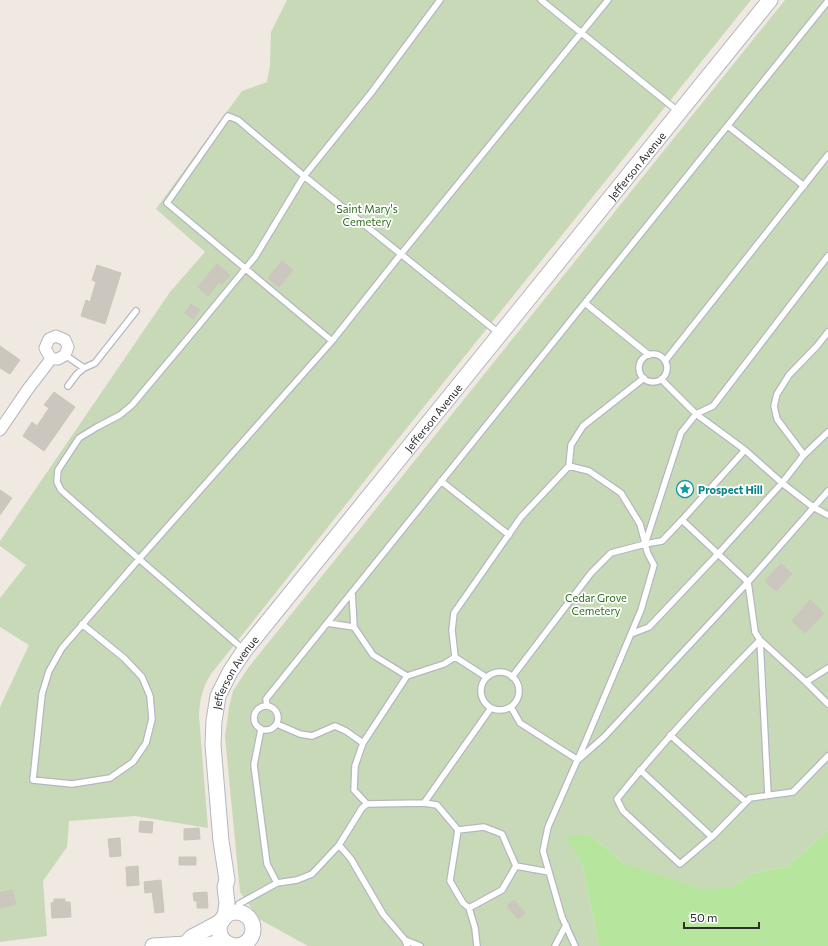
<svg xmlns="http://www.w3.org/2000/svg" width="828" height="946" viewBox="0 0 828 946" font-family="Commissioner,sans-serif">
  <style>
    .green { fill: #b6e59e }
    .cemetery { fill: #c8d9b8 }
    .building { fill: #cbc7bf; stroke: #cbc5ba }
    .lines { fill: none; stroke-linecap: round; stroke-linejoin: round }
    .service-casing { stroke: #b4b7c1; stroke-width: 8 }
    .minor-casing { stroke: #b4b7c1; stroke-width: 13 }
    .secondary-casing { stroke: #b4b7c1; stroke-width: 17 }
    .service { stroke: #fff; stroke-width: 5.5 }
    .minor { stroke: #fff; stroke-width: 11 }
    .secondary { stroke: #fff; stroke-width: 15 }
    .labels { text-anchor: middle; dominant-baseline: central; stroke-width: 3.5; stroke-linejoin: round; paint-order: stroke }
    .street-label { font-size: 11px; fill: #2e2e2e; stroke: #fff }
    .park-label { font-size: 11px; fill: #2c6e1b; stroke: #fff }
    .culture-label { font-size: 11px; font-weight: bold; fill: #0d838f; stroke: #fff; text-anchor: start }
  </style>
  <rect width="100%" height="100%" fill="#efe9e1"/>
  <path class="green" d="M828,831V946H599L582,864L564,835H590L625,864L732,887L753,873L786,867Z"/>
  <path class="cemetery" d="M287,0H751L386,454L211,674C202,689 200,698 199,716L208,828L135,816L69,821L67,847L43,881L47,936L0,942V707L29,645L0,627V598L26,565L0,546V541L170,292L205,252L156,209L242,91L267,82L270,65L271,32Z
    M785,0H828V831L786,867L753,873L732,887L704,890L625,864L590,835H565L582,864L599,946H308L259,919L240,892L225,737L229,707L233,691L248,668Z"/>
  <path class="building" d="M282,261L293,270L279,287L268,278Z
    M217,264L230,275L222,284L219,282L208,296L198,287Z
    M97,265L121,273L105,324L81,316L86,300L90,302L96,282L92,280Z
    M191,304L200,310L193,319L185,313Z
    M0,346L20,360L10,374L0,368Z
    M54,392L75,407L44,451L23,436L32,422L37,426L49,408L44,405Z
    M0,490L12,498L0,515Z
    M781,564L792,574L776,591L765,581Z
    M810,600L824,613L805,633L792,621Z
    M140,821L153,822L152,833L139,832Z
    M199,828L200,839L184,840V829Z
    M120,838L121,856L110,857L108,839Z
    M179,857H196V865H179Z
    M138,866L139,885L127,886L126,867Z
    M161,880L164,912L155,913L152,892L145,893L144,882Z
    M12,890L16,904L0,908V893Z
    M207,892L208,908H197V901H194L193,893Z
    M54,899H65V902H70L71,917L52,918L51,903L54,902Z
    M514,900L525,913L518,919L507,906Z"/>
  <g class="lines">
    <g class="service-casing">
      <path id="service" d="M541,0L679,112
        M728,126L804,186
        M585,303L649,355
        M332,341L167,203L228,116L238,120L304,176L500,334
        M639 368a14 14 0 1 1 28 0a14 14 0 1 1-28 0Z
        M65,355L84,368L95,363L136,311
        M665,361L828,155
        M661,379L696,414L745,450
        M68,386L77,374L84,368
        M828,432L803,456L782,483L745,450L682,520L748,582L828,491
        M804,455L777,419L774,406L777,394L789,375L817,346L828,332
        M569,466L589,471L621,493L640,524L645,543
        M441,481L509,535
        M352,592L354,627L373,655L407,676
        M327,623L354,627
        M82,624L124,658L142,677L150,696L152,719L146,743L133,762L110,778L72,784L33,780L42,694L49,671L62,648L139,559L61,490L57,482L58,470L79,438L97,427L120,415L132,405L199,325L255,257L304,176L371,93L440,0
        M631,634L649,627L718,554L782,483L813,507L828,515
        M760,640C710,691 662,743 617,799L623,811L680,864L714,835L750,798L793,792L828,756
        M760,640L768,795
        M244,650L139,559L332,341L401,254L608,0
        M481 691a19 19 0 1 1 38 0a19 19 0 1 1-38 0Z
        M486,677L455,657L452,630L454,613L521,517L569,466L571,445L583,426L644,378
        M512,677L591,573L611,553L645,544L662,541L682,520
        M806,682L828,668
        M254 718a12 12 0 1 1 24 0a12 12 0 1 1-24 0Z
        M267,706L266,699L828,1
        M511,707L520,723L578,760L604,737L748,582L755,632L760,640L806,682L828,704
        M277,724L300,734L312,736L335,726L346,731L363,743L355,766L354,790L367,804
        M261,729L254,765L267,864L277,883
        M670,735L746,802
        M363,743L407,676L444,664L455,657
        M640,770L712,837
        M424,803L437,805L458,830L484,827L502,834L516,866L502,890L469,908L463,903L450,881L458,830
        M516,866L549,872
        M239,904L277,883L297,880L312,874L339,845
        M469,908L475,928L477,946
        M405,940L420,946
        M407,946L405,940L383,914L351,859L339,845L362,808L367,804L424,803L491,708
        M555,946L566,925
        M575,946L562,917L543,851L548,827L584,745L641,610L654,565L648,554L645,544L681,433L696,414L713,406L828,256"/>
    </g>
    <g class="minor-casing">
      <path id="minor" d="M0,430L28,389L51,359H58L65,355L68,347L65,340L56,336L49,339L45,348L51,359"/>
    </g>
    <g class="secondary-casing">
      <g id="secondary">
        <circle cx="236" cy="929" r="17"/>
        <path id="s1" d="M225,917L227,903L225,887L227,880L221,841L213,745L214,721L218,696L230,672L244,651L770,0"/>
        <path d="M186,944L192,937L222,921"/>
        <path d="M153,946L186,944L189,946"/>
        <path d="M202,946L217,943L229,944"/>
      </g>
    </g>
    <use href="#service" class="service"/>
    <use href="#minor" class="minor"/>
    <use href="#secondary" class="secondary"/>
  </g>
  <defs>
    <g id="sight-ring" transform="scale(0.9)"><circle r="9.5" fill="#fff" stroke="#0f9aa8" stroke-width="1.5"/><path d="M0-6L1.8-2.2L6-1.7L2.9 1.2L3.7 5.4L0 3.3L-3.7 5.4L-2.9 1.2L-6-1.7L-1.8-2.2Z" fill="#0f9aa8"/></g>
  </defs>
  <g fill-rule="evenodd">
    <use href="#sight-ring" x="685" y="489"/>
  </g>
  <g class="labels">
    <g class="street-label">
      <text stroke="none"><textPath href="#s1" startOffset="899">Jefferson Avenue</textPath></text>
      <text stroke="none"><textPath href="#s1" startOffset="575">Jefferson Avenue</textPath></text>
      <text stroke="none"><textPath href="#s1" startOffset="251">Jefferson Avenue</textPath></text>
    </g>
    <g class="park-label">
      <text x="367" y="208">Saint Mary's<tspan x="367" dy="13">Cemetery</tspan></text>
      <text x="596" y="597">Cedar Grove<tspan x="596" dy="13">Cemetery</tspan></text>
    </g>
    <g class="culture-label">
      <text x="698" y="489">Prospect Hill</text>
    </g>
  </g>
  <path d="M684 922v6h75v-6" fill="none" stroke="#2e2e2e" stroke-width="2"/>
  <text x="690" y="922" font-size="12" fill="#2e2e2e" stroke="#ffffff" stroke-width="3" paint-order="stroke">50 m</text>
</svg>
